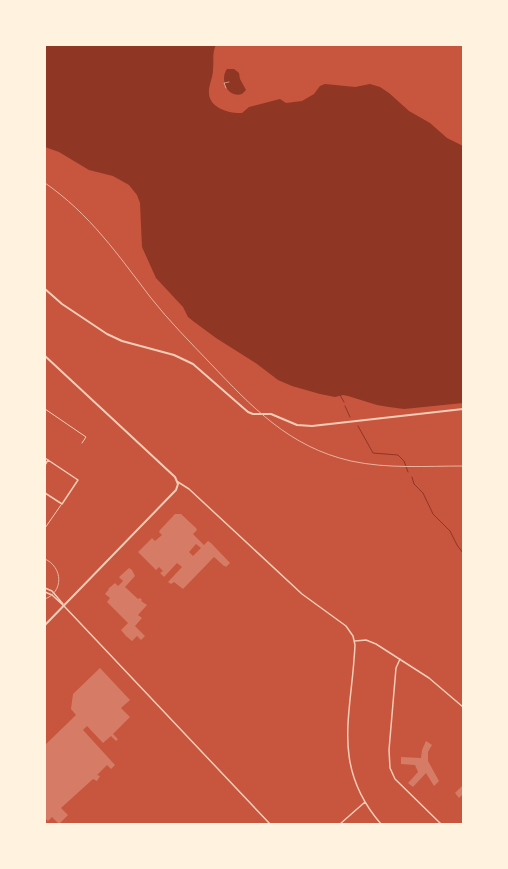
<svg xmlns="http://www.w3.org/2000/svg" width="508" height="869" viewBox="0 0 508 869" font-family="'DM Sans',sans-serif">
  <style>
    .water { fill: #8f3625 }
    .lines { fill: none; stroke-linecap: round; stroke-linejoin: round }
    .stream { stroke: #8f3625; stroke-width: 1 }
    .building { fill: #d67c66; fill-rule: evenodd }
    .path { stroke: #fff3e0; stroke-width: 0.5 }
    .pedestrian { stroke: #f1ccb7; stroke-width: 1 }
    .minor { stroke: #f1ccb7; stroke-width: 1.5 }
    .tertiary { stroke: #f1ccb7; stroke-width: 2 }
    .tram { stroke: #e9b49f; stroke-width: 1 }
    .rail { stroke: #e9b49f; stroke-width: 1 }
  </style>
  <rect width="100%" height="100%" fill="#c8553d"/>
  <path class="water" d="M45,45H216C212,52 214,62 213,70C213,77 208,87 209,94C210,108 230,114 242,113L249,107L280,99L286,103L302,101L314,94L320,86L325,84L355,87L370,84L380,87L389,93L409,111L430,123L447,138L463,146V403L404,409L389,407L377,405L348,396L343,395L335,397L320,394L292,386L278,380L257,364L216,338L193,321L188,317L183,307L156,278L142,247L140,203L137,195L129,185L113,176L89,170L59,152L45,147Z
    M227,69H234L239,73L240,79L246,90L242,94C228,99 219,80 227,69Z"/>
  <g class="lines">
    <path class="stream" d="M340,395L344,402
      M345,406L350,417
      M358,426L373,453L398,455L404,461L408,472
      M412,477L414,484L423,493L433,514L450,531L457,545L463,553"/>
  </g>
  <path class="building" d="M175,514H181L196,528L197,530L193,534L204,545L208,541L211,543L230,563L226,567L225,566H224L214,557L183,589L174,582L171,584L168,582L182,567L177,563L164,577L160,573L163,571L159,567L156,570L138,552L152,538L155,541L162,535L159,532L160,530ZM196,544L201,548L193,556L189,552Z
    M129,568L132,570L135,576L125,587L138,599L140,598L142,600L141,601L147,605L138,615L142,618L135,626L145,636L141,640L137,636L132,641L126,636L121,630L128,623L107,602L110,598L105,594L109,589H108L115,583L118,586L123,581L119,577Z
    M100,668L130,700L121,708L130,717L113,734L118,739L116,741L111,736L103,743L87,726L83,730L115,765L111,769L107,765L97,775L100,776L97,781L93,779L61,808L68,815L59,824L52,817L48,821L45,818V745L76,715L71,709L73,694Z
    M426,741L432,745L428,752V761L439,781L434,786L426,773L413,787L408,783L418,772L415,765L401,764V757L421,758L422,750Z
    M463,785V794L459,798L455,793Z"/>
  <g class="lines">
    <path class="path" d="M226,88L224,83L229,82"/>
    <path class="pedestrian" d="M45,409L86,437L82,443
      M45,528L61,505"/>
    <path class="minor" d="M45,458L78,480L62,504L45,493
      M45,465L48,460
      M178,482L189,489L302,594L346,626L353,636L355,645C352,714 330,765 381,824
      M45,588L52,591L63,604
      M45,592L52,595L64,606L270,824
      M355,641L366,640L376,644L429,678L463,707
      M400,659L396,668L389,750L390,768L395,779L441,824
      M340,824L365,802"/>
    <path class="tertiary" d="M45,289L62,304L107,334L122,341L174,355L193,364L248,412L253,414H271L297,425L312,426L463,409
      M45,356L175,477L178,484L176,490L45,625"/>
    <path class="tram" d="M45,559C63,567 64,592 45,599"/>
    <path class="rail" d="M45,183C90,214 118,255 151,298C169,321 190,342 210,363C252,407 289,447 351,461C388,469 426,466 463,466"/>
  </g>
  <rect width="508" height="869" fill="none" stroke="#fff3e0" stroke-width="92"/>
</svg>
